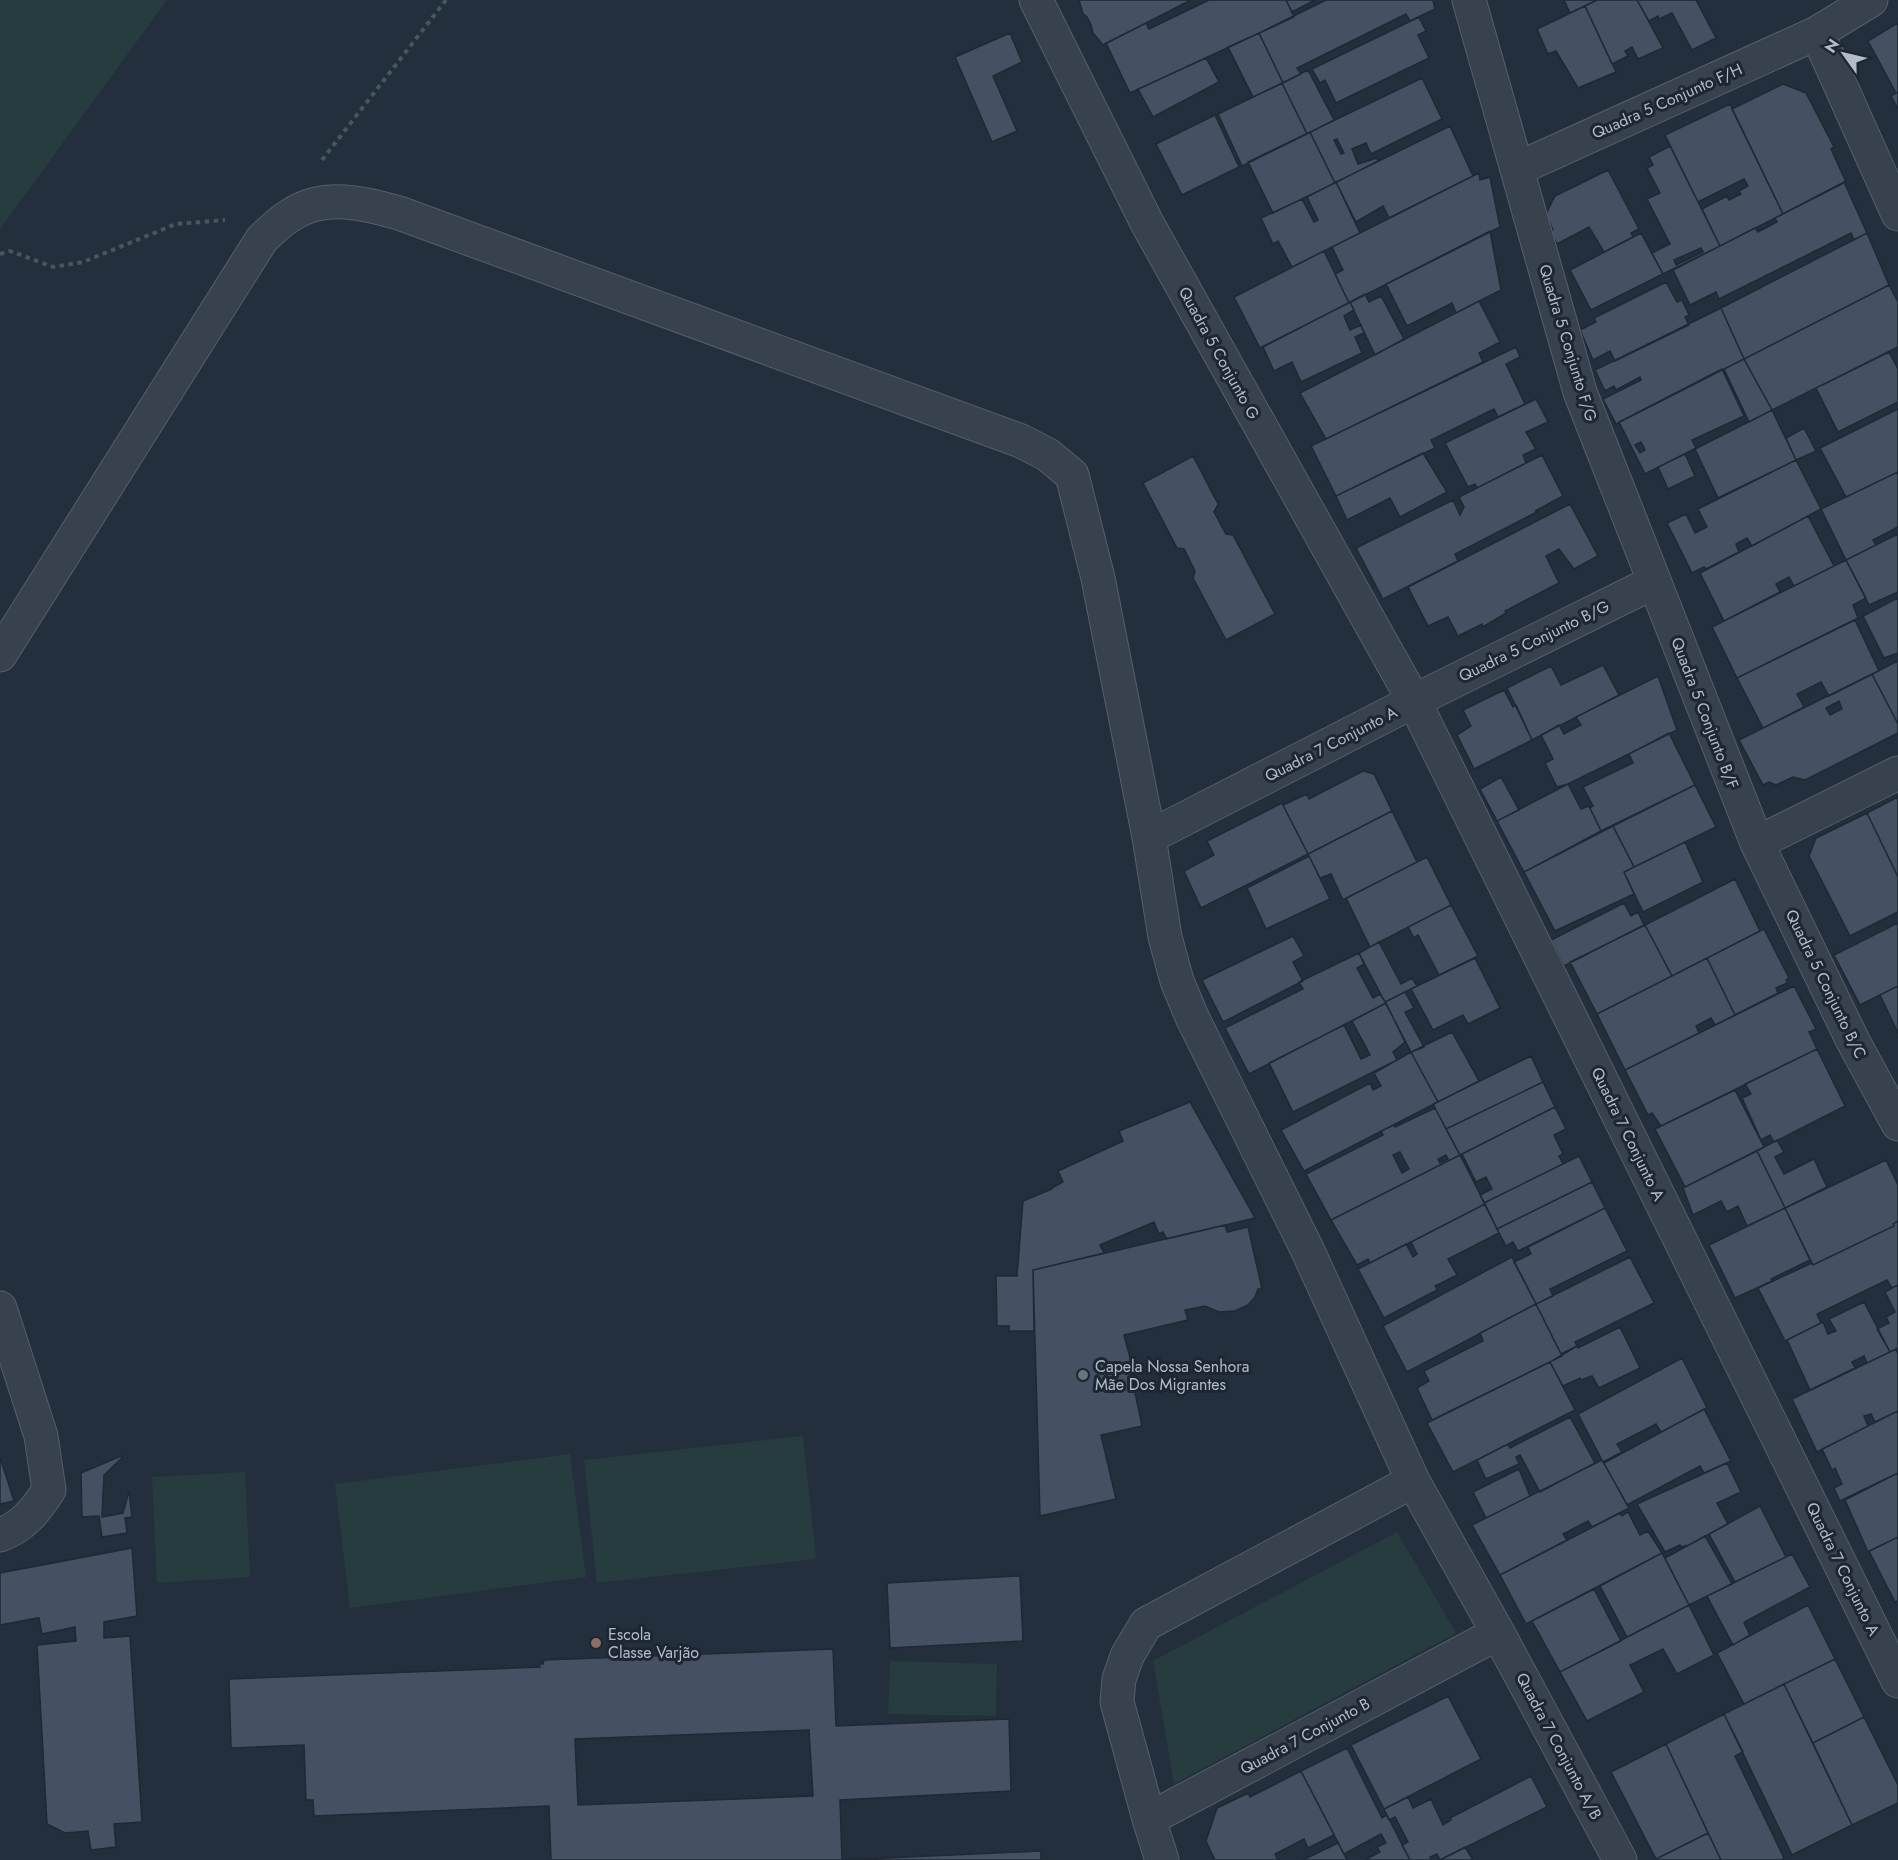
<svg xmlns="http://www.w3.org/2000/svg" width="1898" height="1860" viewBox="0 0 1898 1860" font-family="Jost,sans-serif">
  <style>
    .green { fill: #263c3f }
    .building { fill: #455162; stroke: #1f2835; stroke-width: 1.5; fill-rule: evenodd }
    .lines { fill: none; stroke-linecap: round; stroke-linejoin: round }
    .street-casing { stroke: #565f6c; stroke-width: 35 }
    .path { stroke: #44595c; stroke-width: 4; stroke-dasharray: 4.5 4.5; stroke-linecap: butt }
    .street { stroke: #38414e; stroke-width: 33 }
    .worship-dot { fill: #6b7280; stroke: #1d2633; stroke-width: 2 }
    .education-dot { fill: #8d6e63; stroke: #1d2633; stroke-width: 2 }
    .labels { text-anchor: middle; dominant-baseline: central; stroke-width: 6; stroke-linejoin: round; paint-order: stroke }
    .street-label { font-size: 16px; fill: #b4bcc9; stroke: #1d2633 }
    .poi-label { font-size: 16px; fill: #b4bcc9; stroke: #1d2633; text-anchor: start }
  </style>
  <rect width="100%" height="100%" fill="#242f3e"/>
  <path class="green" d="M0,0H167L0,229Z
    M803,1436L816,1559L597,1583L584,1460Z
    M570,1454L586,1577L350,1608L335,1484Z
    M245,1472L250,1577L157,1583L152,1477Z
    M1397,1532L1456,1633L1174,1784L1153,1661Z
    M890,1661L997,1664L996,1716L888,1714Z"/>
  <path class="building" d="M1079,0H1191L1103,45L1093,33L1091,25L1087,17L1083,14Z
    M1209,0H1286L1294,17L1130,93L1106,43L1146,23L1149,29Z
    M1286,0H1315L1292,12Z
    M1326,0H1433L1435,9L1410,21L1406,14L1297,68L1301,74L1283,83L1259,33Z
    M1564,0H1597L1570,13Z
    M1597,0H1637L1663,48L1638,59L1632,47L1625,51L1628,56L1612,64L1585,6Z
    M1637,0H1696L1716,38L1692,50L1672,13L1659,19L1658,16L1649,21Z
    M1585,6L1616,72L1578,88L1556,51L1548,54L1537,29Z
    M1419,17L1426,31L1418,35L1429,58L1336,103L1325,80L1320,83L1312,69Z
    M1898,23V92L1896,93L1868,41Z
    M1010,33L1022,62L993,76L1017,131L992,142L955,57Z
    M1259,33L1283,83L1253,97L1228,47Z
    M1206,58L1219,82L1153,117L1138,89Z
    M1308,70L1334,120L1307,134L1282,83Z
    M1422,78L1442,119L1371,154L1366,143L1352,149L1358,164L1377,158L1378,161L1335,183L1310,132ZM1337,139L1344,153L1341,154L1334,140Z
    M1282,83L1307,134L1242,166L1218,114Z
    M1783,84L1806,93L1834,147L1831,149L1846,182L1783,214L1732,109Z
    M1898,92V109L1891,96Z
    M1730,104L1783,214L1720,246L1702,209L1727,196L1729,200L1741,194L1739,191L1748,186L1744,179L1698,202L1665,135Z
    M1215,115L1239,167L1182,195L1156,144Z
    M1450,126L1473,176L1389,218L1383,206L1356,222L1336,182Z
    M1310,132L1335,183L1273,213L1248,162Z
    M1670,146L1720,246L1663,274L1652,253L1670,244L1647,199L1660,193L1647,168L1653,165L1649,157ZM1701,248L1703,252L1676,265L1674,260Z
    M1608,170L1639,229L1631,233L1633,237L1604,252L1589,227L1557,244L1550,231L1553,230L1546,214L1555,196Z
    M1479,173L1480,180L1490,177L1500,227L1349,303L1335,274L1343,270L1332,247Z
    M1336,182L1360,233L1292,267L1278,241L1273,244L1261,218L1302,199L1314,222L1318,220L1307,197Z
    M1844,182L1867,233L1854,240L1851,233L1719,299L1716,292L1690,305L1673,270L1755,228L1758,232L1777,222L1775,218Z
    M1490,231L1501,290L1456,313L1452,303L1407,326L1386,284Z
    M1641,233L1663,274L1591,310L1570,270Z
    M1867,233L1889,285L1744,359L1721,308Z
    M1324,251L1349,303L1260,348L1234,297Z
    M1666,282L1677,302L1682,300L1689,315L1685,317L1689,325L1615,361L1610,351L1593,360L1580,330L1596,322L1594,318Z
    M1889,285L1898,302V347L1772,410L1744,359Z
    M1365,294L1369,302L1381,296L1404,339L1375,355L1350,302Z
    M1479,301L1500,342L1479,353L1483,362L1326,439L1300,393Z
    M1350,302L1354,310L1344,316L1350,330L1361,325L1364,333L1355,337L1362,353L1301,382L1292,362L1274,371L1263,347Z
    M1721,308L1744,359L1616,424L1603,399L1641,380L1640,377L1616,390L1614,386L1605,391L1595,370Z
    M1516,347L1520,357L1506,364L1525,404L1498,417L1494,409L1431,440L1435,448L1336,496L1311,446Z
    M1889,352L1898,369V402L1838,432L1816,388Z
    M1744,359L1772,410L1749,422L1724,369Z
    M1722,369L1744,416L1692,440L1696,448L1645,474L1619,422ZM1641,442L1645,450L1640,453L1635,445Z
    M1536,399L1548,422L1526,432L1536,449L1523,455L1526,463L1477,488L1475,484L1468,487L1445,443Z
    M1898,409V472L1846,497L1820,448Z
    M1772,410L1796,460L1718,498L1695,449Z
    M1804,428L1816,451L1796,460L1786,438Z
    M1423,453L1447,492L1400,517L1390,498L1347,520L1336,496Z
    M1685,454L1695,476L1668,489L1658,467Z
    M1542,455L1563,496L1535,511H1539L1455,554L1458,561L1383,599L1356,548L1453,500L1460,515L1464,507L1459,497Z
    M1193,456L1218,504L1214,512L1226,534L1233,535L1275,614L1226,640L1193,578L1195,571L1184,549L1177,548L1143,483Z
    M1796,460L1821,509L1752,546L1747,538L1736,544L1739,552L1706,569L1704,567L1692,573L1667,523L1686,514L1695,533L1707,527L1698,509Z
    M1898,472V527L1873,540L1876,545L1846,560L1821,509Z
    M1570,504L1598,556L1574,569L1559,549L1546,556L1559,583L1505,611L1506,613L1483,627L1482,624L1458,636L1448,617L1428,626L1408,587Z
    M1808,516L1834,566L1794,586L1789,577L1776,584L1780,592L1724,621L1700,573Z
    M1898,534V592L1869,605L1846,560Z
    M1846,560L1866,598L1853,605L1858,618L1737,678L1712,627Z
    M1898,598V653L1884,658L1863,616Z
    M1855,620L1879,671L1829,696L1821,682L1797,694L1804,707L1763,728L1737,678Z
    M1898,661V724L1872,674Z
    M1603,665L1619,695L1532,740L1507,688L1551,666L1561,685Z
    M1872,674L1898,724V733L1805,780L1793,777L1776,785L1769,782L1763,785L1739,740ZM1839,701L1842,709L1830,715L1826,708Z
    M1658,676L1677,730L1568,784L1557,787L1545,763L1553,759L1541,735L1559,725L1564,734L1581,725L1576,717Z
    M1504,690L1513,707L1516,705L1532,740L1474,769L1457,735L1471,726L1463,710Z
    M1669,733L1695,785L1601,831L1590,808L1593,806L1583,787L1633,763L1629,754Z
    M1363,771L1374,774L1392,811L1308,854L1283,805L1307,794L1309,799Z
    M1501,777L1519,810L1497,821L1480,789Z
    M1568,784L1581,809L1589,806L1601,831L1524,872L1497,821Z
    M1695,785L1716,827L1634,867L1613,826Z
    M1898,797V877L1867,813Z
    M1282,803L1308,854L1201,908L1184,871L1214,855L1207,841Z
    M1392,811L1417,862L1343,900L1331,874L1320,878L1308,854Z
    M1867,813L1898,877V912L1850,936L1809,856L1816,838Z
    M1613,826L1634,867L1624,872L1634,894L1555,931L1524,872Z
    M1685,842L1703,882L1643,912L1624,872Z
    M1309,856L1330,899L1266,929L1247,888Z
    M1427,857L1451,905L1370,947L1346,898Z
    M1735,879L1760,931L1672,976L1645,925Z
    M1624,903L1631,916L1638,912L1644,925L1564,966L1551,940Z
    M1451,905L1478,956L1439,975L1418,935L1414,938L1408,927Z
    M1898,923V986L1860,1005L1834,955Z
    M1645,925L1672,976L1597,1014L1570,962Z
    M1764,929L1789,978L1786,980L1787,983L1776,988L1778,993L1735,1015L1707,958Z
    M1293,936L1304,956L1293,962L1303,981L1223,1022L1202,980Z
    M1379,942L1401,984L1412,978L1417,986L1385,1002L1359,953Z
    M1359,953L1364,964L1357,968L1373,998L1380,994L1386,1003L1249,1074L1225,1028L1303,989L1299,982Z
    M1475,958L1500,1008L1468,1024L1463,1015L1433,1030L1411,989Z
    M1707,958L1735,1015L1715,1025L1711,1018L1696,1026L1699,1033L1625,1070L1597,1014Z
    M1794,986L1816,1029L1809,1032L1817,1049L1661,1126L1652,1113L1648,1115L1625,1070Z
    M1898,986V1033L1880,995Z
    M1405,992L1414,1008L1405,1012L1424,1047L1411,1052L1385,1002Z
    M1386,1003L1405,1042L1393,1052L1397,1060L1293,1112L1269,1063L1344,1025L1361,1059L1370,1055L1352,1021Z
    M1452,1032L1479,1081L1438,1102L1411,1052Z
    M1817,1049L1845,1106L1774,1142L1770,1135L1761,1140L1742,1098L1751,1094L1745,1084Z
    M1411,1052L1438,1102L1304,1171L1281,1130L1370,1083L1373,1090L1381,1086L1374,1073Z
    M1531,1056L1543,1082L1446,1129L1433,1104Z
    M1543,1082L1555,1107L1460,1155L1446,1129Z
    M1735,1090L1764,1147L1685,1187L1655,1129Z
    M1190,1102L1255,1218L1167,1239L1163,1232L1159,1234L1154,1222L1100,1245L1104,1253L1033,1270L1034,1331H1009V1326H997L996,1276H1017L1023,1201L1052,1189V1188L1063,1182L1058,1171L1123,1141L1119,1131Z
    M1555,1107L1566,1129L1554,1135L1563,1154L1559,1156L1563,1164L1484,1203L1480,1195L1492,1189L1486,1177L1476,1182L1462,1154Z
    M1435,1108L1460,1155L1331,1220L1306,1174L1383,1135L1381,1131L1394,1125L1395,1127ZM1400,1152L1409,1169L1402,1173L1393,1155ZM1446,1155L1448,1159L1440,1163L1438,1159Z
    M1777,1140L1784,1152L1775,1157L1784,1174L1814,1159L1827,1187L1785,1208L1757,1151Z
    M1757,1151L1785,1208L1747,1226L1738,1206L1727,1212L1721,1201L1693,1215L1683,1188Z
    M1460,1155L1485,1204L1370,1263L1368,1259L1357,1265L1331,1220Z
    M1579,1156L1592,1182L1497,1229L1484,1203Z
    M1886,1160L1898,1185V1221L1893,1224L1894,1226L1813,1265L1785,1208Z
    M1592,1182L1605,1208L1518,1251L1513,1242L1506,1246L1497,1229Z
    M1485,1204L1499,1233L1448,1259L1457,1275L1435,1286L1437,1290L1384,1318L1358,1269L1406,1244L1413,1257L1417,1254L1411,1242Z
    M1605,1208L1627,1251L1550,1289L1553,1296L1536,1304L1514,1262L1531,1254L1528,1247Z
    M1785,1208L1810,1260L1771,1279L1772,1281L1735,1298L1709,1245Z
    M1898,1221V1285L1892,1288L1887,1280L1817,1314L1821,1323L1785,1341L1758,1288L1812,1263L1813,1265L1894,1226L1893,1224Z
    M1225,1225L1227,1232L1248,1227L1262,1289H1258L1255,1297L1248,1305L1235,1311L1219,1312L1205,1306L1185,1310L1188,1320L1124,1335L1132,1365L1129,1364L1142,1426L1101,1435L1116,1499L1040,1516L1033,1270Z
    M1512,1257L1536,1304L1407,1372L1383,1326Z
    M1630,1257L1654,1303L1575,1342L1577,1346L1561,1354L1536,1304Z
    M1898,1285V1348L1890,1352L1877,1329L1889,1323L1886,1317L1895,1312L1885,1292Z
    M1864,1302L1890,1352L1867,1363L1864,1356L1852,1362L1855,1368L1810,1390L1787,1340L1823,1322L1828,1334L1836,1331L1829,1319Z
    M1536,1304L1562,1356L1432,1420L1417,1388L1429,1381L1424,1371L1483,1341L1480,1333Z
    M1620,1327L1640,1368L1599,1388L1592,1376L1581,1380L1580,1378L1563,1386L1550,1362L1577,1346L1578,1348Z
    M1896,1349L1898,1354V1411L1875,1422L1871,1414L1864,1416L1868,1426L1817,1452L1792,1399Z
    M1682,1358L1707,1408L1661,1432L1656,1424L1617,1444L1622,1452L1603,1462L1578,1414Z
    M1550,1362L1575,1410L1453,1472L1427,1423Z
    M1704,1409L1731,1461L1704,1473L1700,1466L1627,1505L1604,1463Z
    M1898,1411V1473L1840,1501L1834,1488L1842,1484L1835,1468L1832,1470L1822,1449Z
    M1570,1417L1595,1463L1540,1492L1520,1455L1516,1457L1519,1464L1486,1479L1477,1460L1508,1444L1510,1448Z
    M121,1456L122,1458L104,1475L102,1517L123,1513L129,1491L132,1517L125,1518L127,1533L102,1537L99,1516L82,1517L81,1473Z
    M0,1457L14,1501L0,1504Z
    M1602,1460L1629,1508L1592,1527L1588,1521L1563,1534L1567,1540L1500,1575L1472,1525Z
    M1727,1463L1741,1492L1717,1503L1728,1524L1689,1545L1681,1547L1680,1545L1665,1552L1637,1504Z
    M1519,1469L1530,1496L1486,1518L1473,1492Z
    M1898,1473V1537L1868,1552L1845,1500Z
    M1760,1506L1786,1557L1735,1582L1709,1534Z
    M1628,1512L1640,1535L1648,1531L1662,1553L1526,1624L1500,1575L1620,1513L1622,1516Z
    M1705,1536L1732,1584L1689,1605L1665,1558Z
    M1898,1537V1601L1895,1602L1869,1551Z
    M132,1548L137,1616L104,1622V1638L130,1636L142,1822L114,1824L116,1847L91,1850L88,1831L65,1833L47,1824L37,1645L76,1641L75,1627L42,1634L39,1618H37L0,1625V1573Z
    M1662,1553L1689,1605L1627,1637L1600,1586Z
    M1792,1554L1810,1587L1746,1621L1744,1623L1750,1635L1733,1645L1707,1596Z
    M1020,1576L1023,1641L890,1648L887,1583Z
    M1594,1589L1621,1641L1560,1672L1532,1621Z
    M1689,1605L1714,1655L1677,1674L1663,1649L1630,1665L1644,1692L1587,1721L1560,1672Z
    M1808,1605L1835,1659L1744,1704L1717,1653Z
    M833,1649L836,1726L1009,1719L1011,1791L840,1800L842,1860L1041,1851V1860H551L549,1806L314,1816L313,1800H306L304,1745L231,1748L229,1679L540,1667L539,1664H543L544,1660ZM809,1730L813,1796L578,1805L575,1739Z
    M1835,1659L1864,1717L1813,1743L1784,1684Z
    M1784,1684L1852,1825L1792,1855L1724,1714Z
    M1448,1696L1481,1759L1384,1809L1351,1745Z
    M1724,1714L1743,1752L1735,1756L1784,1858L1781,1860H1721L1666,1744Z
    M1864,1717L1898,1785V1803L1852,1825L1813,1743Z
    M1666,1744L1708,1833L1656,1859L1611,1772Z
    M1347,1748L1382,1818L1387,1815L1410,1860H1365L1380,1852L1377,1847L1386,1843L1381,1834L1344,1854L1301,1771Z
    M1301,1771L1334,1835L1308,1848L1304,1839L1275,1854L1278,1860H1215L1206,1841L1217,1808L1248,1793L1250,1797Z
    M1531,1776L1547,1807L1440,1860L1437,1854L1430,1857L1432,1860H1410L1402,1845L1408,1842L1395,1817L1389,1820L1384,1809L1408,1797L1413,1808L1431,1799L1443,1825L1451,1820L1450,1818Z
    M1708,1833L1721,1860H1657L1656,1859Z
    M1338,1843L1347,1860H1303Z
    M1465,1847L1473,1860H1440Z"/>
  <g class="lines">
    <g class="street-casing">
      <path id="street" d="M1036,0L1147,223L1414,701L1898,1681
        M1469,0L1580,392L1757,843L1853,1041L1898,1124
        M1817,33L1898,214
        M1517,169L1817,33L1871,0
        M0,655L262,239C271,231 280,221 291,215C324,193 364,203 399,213L1021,441L1048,455L1072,475L1098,578L1149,837L1165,937L1177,981L1192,1017L1307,1249L1413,1481L1498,1633L1620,1860
        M1149,837L1414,701L1654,582
        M1757,843L1898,773
        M0,1308L41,1436L49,1490C36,1510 23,1527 0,1535
        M1149,1819L1117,1702L1119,1679L1127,1656L1146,1624L1413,1481
        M1162,1860L1149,1819L1498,1633"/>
    </g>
    <path class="path" d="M322,160L446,0
      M0,254L10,251L53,267L83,262L176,224L225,220"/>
    <use href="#street" class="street"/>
  </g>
  <circle class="worship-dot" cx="1083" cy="1375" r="6"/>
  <circle class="education-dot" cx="596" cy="1643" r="6"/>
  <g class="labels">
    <g class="street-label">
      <text transform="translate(1667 101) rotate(-24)">Quadra 5 Conjunto F/H</text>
      <text transform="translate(1568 343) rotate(73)">Quadra 5 Conjunto F/G</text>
      <text transform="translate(1219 353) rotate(61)">Quadra 5 Conjunto G</text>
      <text transform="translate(1534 641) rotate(-26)">Quadra 5 Conjunto B/G</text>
      <text transform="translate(1705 713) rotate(69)">Quadra 5 Conjunto B/F</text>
      <text transform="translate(1331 744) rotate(-27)">Quadra 7 Conjunto A</text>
      <text transform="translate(1826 984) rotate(64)">Quadra 5 Conjunto B/C</text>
      <text transform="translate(1628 1134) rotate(64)">Quadra 7 Conjunto A</text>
      <text transform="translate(1843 1569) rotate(64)">Quadra 7 Conjunto A</text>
      <text transform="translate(1305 1736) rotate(-28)">Quadra 7 Conjunto B</text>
      <text transform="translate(1559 1746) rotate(62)">Quadra 7 Conjunto A/B</text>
    </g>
    <g class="poi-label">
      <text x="1095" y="1366">Capela Nossa Senhora<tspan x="1095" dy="18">Mãe Dos Migrantes</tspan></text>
      <text x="608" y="1634">Escola<tspan x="608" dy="18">Classe Varjão</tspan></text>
    </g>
  </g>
  <g transform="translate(1844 54) rotate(304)" stroke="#1d2633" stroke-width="4.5" paint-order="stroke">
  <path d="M0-4.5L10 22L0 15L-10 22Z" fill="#b4bcc9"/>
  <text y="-9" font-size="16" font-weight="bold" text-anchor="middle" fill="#b4bcc9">N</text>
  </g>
</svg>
